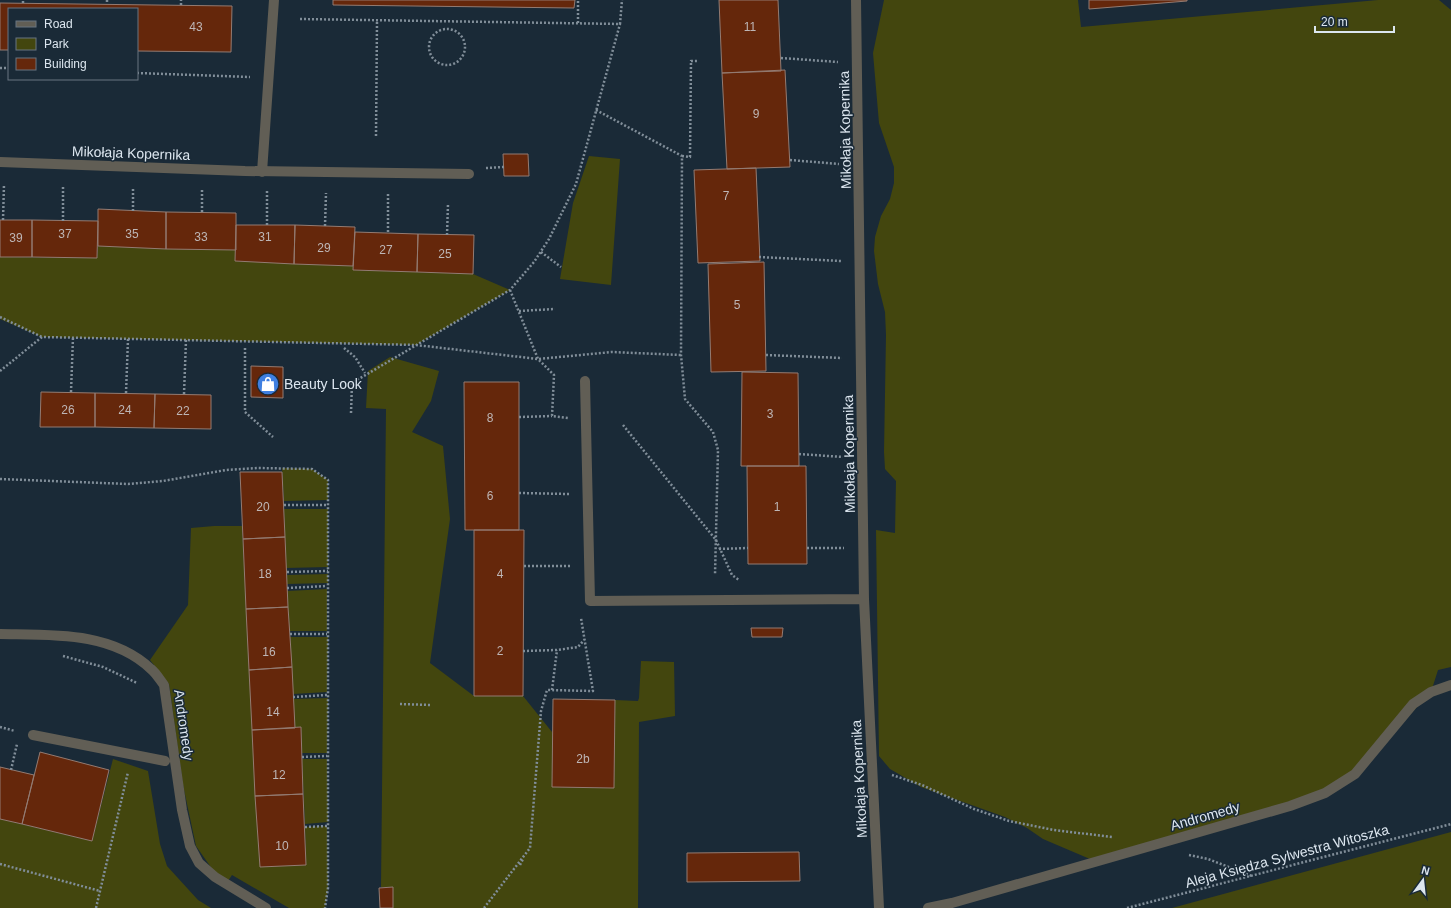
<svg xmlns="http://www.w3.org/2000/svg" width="1451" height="908" viewBox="0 0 1451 908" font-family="Helvetica,sans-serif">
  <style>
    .green { fill: #43460e }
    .building { fill: #65270b; stroke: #937b72 }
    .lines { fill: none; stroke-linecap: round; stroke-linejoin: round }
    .path { stroke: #818e99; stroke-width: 2.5; stroke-dasharray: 2 2; stroke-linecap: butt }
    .lane { stroke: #615e55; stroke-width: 10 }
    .street { stroke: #615e55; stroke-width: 10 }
    .labels { text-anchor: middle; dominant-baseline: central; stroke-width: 3; stroke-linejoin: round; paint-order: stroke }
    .number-label { font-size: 12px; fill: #beb6b6 }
    .street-label { font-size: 14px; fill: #dce6ef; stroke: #1a2a37 }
    .poi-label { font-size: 14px; fill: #dce6ef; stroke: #1a2a37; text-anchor: start }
  </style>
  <rect width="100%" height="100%" fill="#1a2a37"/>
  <path class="green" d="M884,0H1078L1081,27L1378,0H1439L1451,10V667L1438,670L1431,692L1355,774L1325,793L1097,862L1043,839L1027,828L1005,817L921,787L890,769L879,756L876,530L895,533L896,481L885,469L884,452L886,335L885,312L878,284L874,251L875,237L881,216L890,199L894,183V167L879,123L873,53Z
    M589,156L620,159L611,285L560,279L573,203Z
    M98,246L236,250V261L353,266L354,270L473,274L510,290L416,345L42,337L0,319V257L97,258Z
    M390,357L439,371L431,401L412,432L443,446L450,519L430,663L474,696H523L552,732L553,787L614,788L615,700L638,701L639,698L641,661L674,662L675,716L639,722L638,908H393V887H381L386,409L366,408L368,371Z
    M282,468L312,469L328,480V500L284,501Z
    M284,509H328V567L286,568Z
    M214,526H242L260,866L306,865L305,827L327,826L328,888L325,908H289L232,875L228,881L215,873L196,846L183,785L169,684L150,660L188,605L191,528Z
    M328,574V583L287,584V575Z
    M327,589V631H289L287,591Z
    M290,637H328L327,692L293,694Z
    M328,698L327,753H302L301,728H295L293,699Z
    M113,759L148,771L160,844L167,866L198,900L211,908H0V819L92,841Z
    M302,759H327L328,822L305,824Z
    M1451,832V908H1172Z"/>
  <path class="building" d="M333,0H575L574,8L333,5Z
    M719,0H778L781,71L722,73Z
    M1089,0H1187V1L1089,9Z
    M0,3L232,6L231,52L137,51V9H9V50H0Z
    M785,70L790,167L727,169L722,73Z
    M503,154H528L529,176H504Z
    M756,168L760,261L698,263L694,170Z
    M98,209L166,212V249L98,246Z
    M166,212L236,213V250L166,249Z
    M0,220H32V257H0Z
    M32,220L98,221L97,258L32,257Z
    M236,225H295L294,264L235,261Z
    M295,225L355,227L353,266L294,264Z
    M355,232L418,234L417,272L353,270Z
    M418,234L474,235L473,274L417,272Z
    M764,262L766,371L711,372L708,264Z
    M251,366L283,367V398L251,397Z
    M742,372L798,373L799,466H741Z
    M464,382H519V530H465Z
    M41,392L95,393V427H40Z
    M95,393L155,394L154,428L95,427Z
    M155,394L211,395V429L154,428Z
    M747,466H806L807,564H748Z
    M240,472H282L285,537L243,539Z
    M474,530H524L523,696H474Z
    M285,537L288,607L246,609L243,539Z
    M288,607L292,667L249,670L246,609Z
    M751,628H783L782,637H752Z
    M292,667L295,728L252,730L249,670Z
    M553,699L615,700L614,788L552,787Z
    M301,727L303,794L255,796L252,730Z
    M40,752L109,770L92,841L22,824Z
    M0,767L34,775L22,824L0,819Z
    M303,794L306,865L260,867L255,796Z
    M799,852L800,881L687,882V853Z
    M393,887V908H380L379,888Z"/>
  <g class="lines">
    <path class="path" d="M107,0V4
      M23,3V0
      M181,5V0
      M300,19L620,24L622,0
      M578,23V0
      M429 47a18 18 0 1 1 36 0a18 18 0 1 1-36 0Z
      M781,58L838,62
      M0,68H9
      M137,73L250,77
      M596,110L682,156L681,355L685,399L713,432L718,450L715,575
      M376,136L377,21
      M682,156L690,157L691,61H698
      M790,160L839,164
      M486,168L504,167
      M388,194V233
      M133,211V187
      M202,212V189
      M3,220L4,184
      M63,221V185
      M267,225V191
      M325,226L326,193
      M447,235L448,204
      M541,252L561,267
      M759,257L841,261
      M510,290L538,359L554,375L552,416L568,418
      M519,311L555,309
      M0,317L42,337
      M245,348V412L273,437
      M344,348L355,357L365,373
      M766,355L842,358
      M0,371L42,337L416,345L538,359L612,352L681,355
      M71,392L73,337
      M126,393L128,339
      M184,394L186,340
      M351,413L352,383L510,290L534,262L549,239L576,184L620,24
      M519,417L552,416
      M623,425L716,540L732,575L739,580
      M799,454L843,457
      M0,479L128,484L163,481L226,470L258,468L312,469L328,480V888L325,908
      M519,493L569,494
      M284,505H327
      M807,548H844
      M719,549L748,548
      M524,566H571
      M287,572L328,571
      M287,588L327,586
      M290,634H327
      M523,651L557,650L578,647L584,640
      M63,656L103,667L137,683
      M552,690L557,650
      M293,697L327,695
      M400,704L430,705
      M0,727L15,731
      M302,757L327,756
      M11,770L17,744
      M892,775L922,785L974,809L1009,821L1054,830L1112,837
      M305,827L327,826
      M1189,855L1208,859L1252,876
      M0,864L100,891
      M520,865L523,859
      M96,908L128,772
      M484,908L530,848L541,711L547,690L593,691L581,618
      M1127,908L1451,824"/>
    <path class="lane" d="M33,735L165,761"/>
    <path class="street" d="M856,0L864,599L879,908
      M0,162L245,171L469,174
      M262,172L274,0
      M585,381L590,601L864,599
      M0,634C51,635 111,631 151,669C156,673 160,680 164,685L182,810L190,846L199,863L215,877L266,908
      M928,908L952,903L1290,806L1325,793L1355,774L1413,704L1431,692L1451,685"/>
  </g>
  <defs>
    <g id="shop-disc" transform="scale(1.15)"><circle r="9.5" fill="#3f7fe0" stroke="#1a2a37"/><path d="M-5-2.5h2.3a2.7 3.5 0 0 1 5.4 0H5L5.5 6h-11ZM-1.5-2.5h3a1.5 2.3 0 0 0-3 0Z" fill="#fff"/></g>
  </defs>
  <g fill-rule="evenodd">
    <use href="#shop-disc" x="268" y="384"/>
  </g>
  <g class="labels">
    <g class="number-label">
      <text x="196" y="27">43</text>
      <text x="750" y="27">11</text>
      <text x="756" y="114">9</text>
      <text x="726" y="196">7</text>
      <text x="65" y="234">37</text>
      <text x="132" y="234">35</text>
      <text x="201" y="237">33</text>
      <text x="265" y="237">31</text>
      <text x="16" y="238">39</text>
      <text x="324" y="248">29</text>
      <text x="386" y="250">27</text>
      <text x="445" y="254">25</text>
      <text x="737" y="305">5</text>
      <text x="68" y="410">26</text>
      <text x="125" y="410">24</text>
      <text x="183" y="411">22</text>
      <text x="770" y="414">3</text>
      <text x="490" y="418">8</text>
      <text x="490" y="496">6</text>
      <text x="263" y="507">20</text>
      <text x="777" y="507">1</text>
      <text x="265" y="574">18</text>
      <text x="500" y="574">4</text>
      <text x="500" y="651">2</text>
      <text x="269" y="652">16</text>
      <text x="273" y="712">14</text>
      <text x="583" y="759">2b</text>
      <text x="279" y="775">12</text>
      <text x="282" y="846">10</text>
    </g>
    <g class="street-label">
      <text transform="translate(845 130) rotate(-91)">Mikołaja Kopernika</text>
      <text transform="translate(131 153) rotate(2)">Mikołaja Kopernika</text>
      <text transform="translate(849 454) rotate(-91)">Mikołaja Kopernika</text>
      <text transform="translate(184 725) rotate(82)">Andromedy</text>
      <text transform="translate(859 779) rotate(-93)">Mikołaja Kopernika</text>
      <text transform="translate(1205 816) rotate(-16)">Andromedy</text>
      <text transform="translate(1287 856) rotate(-15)">Aleja Księdza Sylwestra Witoszka</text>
    </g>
    <g class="poi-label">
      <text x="284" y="384">Beauty Look</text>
    </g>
  </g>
  <rect x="8" y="8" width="130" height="72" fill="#1a2a37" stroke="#687581"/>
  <rect x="16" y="21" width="20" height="6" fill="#615e55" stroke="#687581"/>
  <text x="44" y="28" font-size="12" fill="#dce6ef">Road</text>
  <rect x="16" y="38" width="20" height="12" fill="#43460e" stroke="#687581"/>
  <text x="44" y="48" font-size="12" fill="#dce6ef">Park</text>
  <rect x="16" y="58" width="20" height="12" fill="#65270b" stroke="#687581"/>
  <text x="44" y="68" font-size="12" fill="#dce6ef">Building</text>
  <g transform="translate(1423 880) rotate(15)" stroke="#1a2a37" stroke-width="3" paint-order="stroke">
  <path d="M0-3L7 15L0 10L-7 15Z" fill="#dce6ef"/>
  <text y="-6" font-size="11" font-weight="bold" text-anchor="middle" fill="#dce6ef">N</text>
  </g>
  <path d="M1315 26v6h79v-6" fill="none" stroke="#dce6ef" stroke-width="2"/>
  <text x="1321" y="26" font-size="12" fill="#dce6ef" stroke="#1a2a37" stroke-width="3" paint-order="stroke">20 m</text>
</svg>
